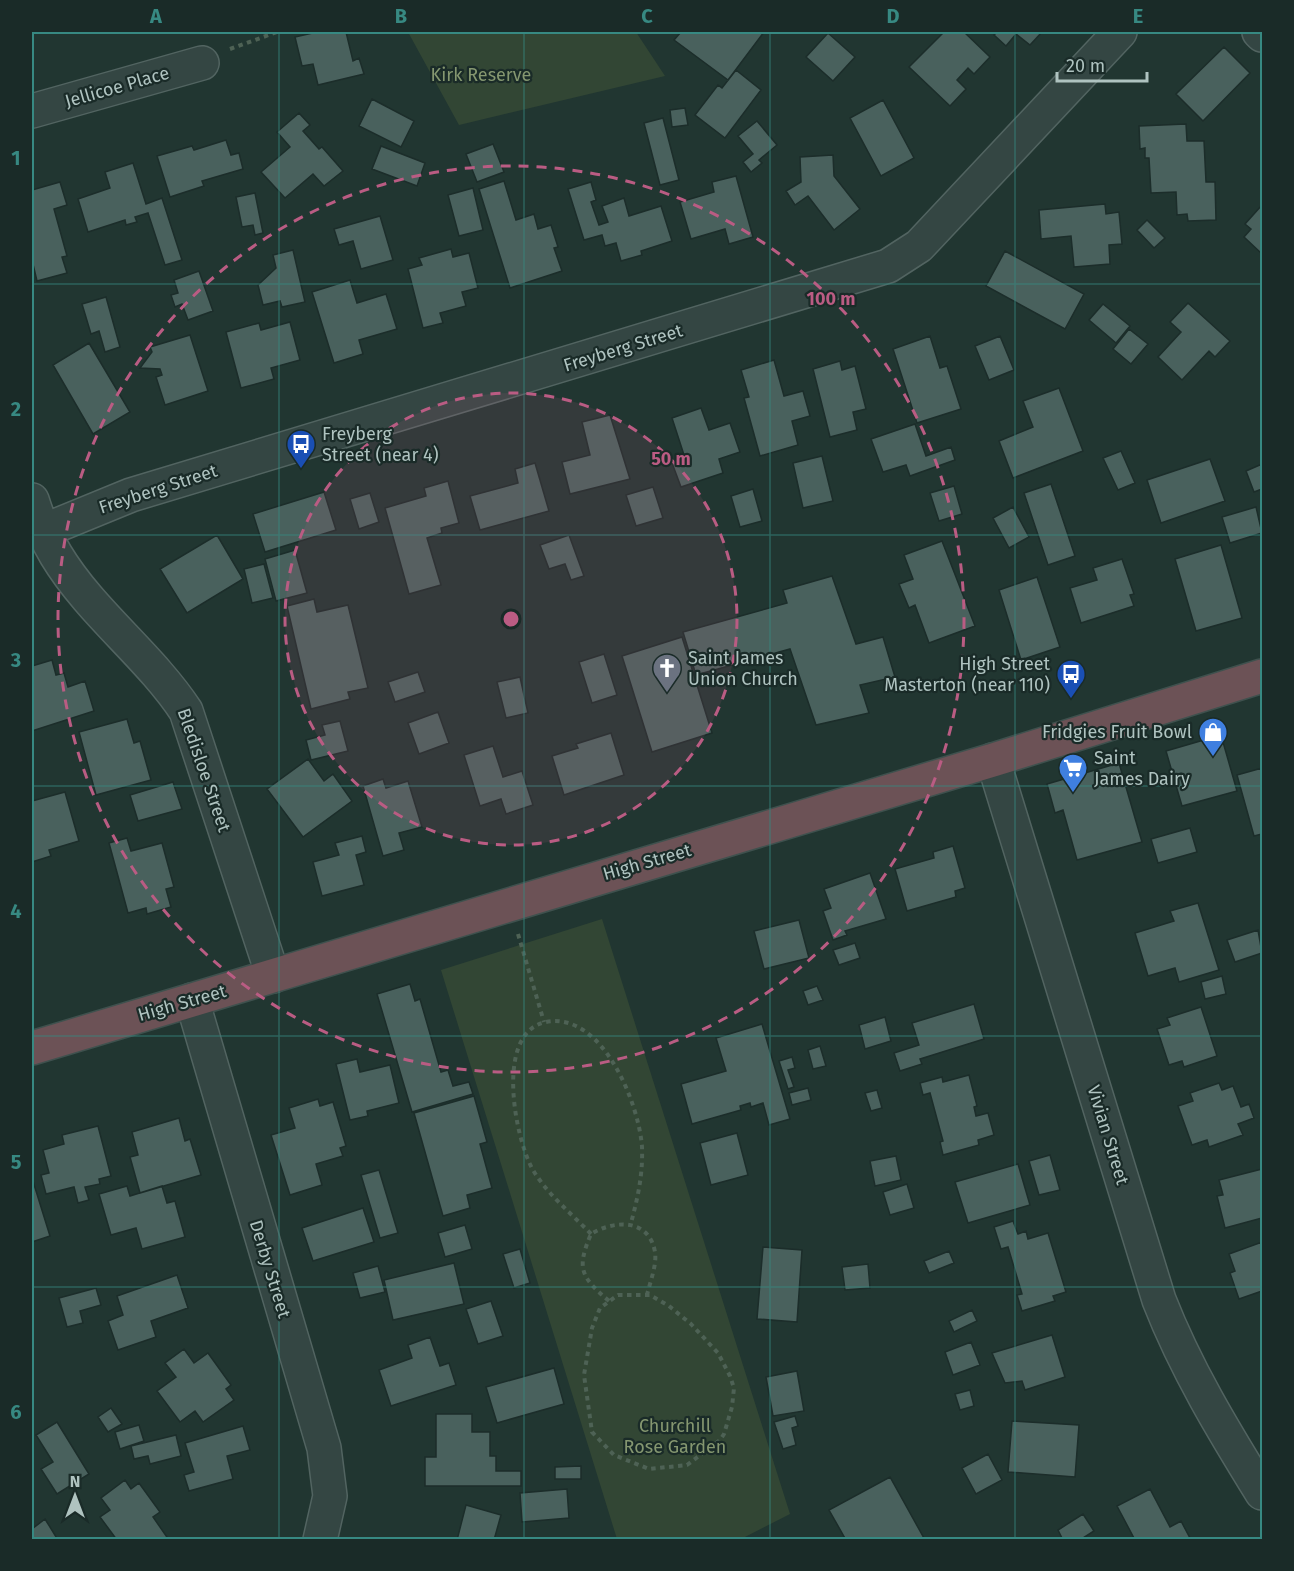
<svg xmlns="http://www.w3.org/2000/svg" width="1294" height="1571" viewBox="0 0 1294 1571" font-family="'Fira Sans',sans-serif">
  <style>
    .green { fill: #324634 }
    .building { fill: #49615d; stroke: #1c2d2a; stroke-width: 1.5 }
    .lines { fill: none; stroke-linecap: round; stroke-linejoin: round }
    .minor-casing { stroke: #526461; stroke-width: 36 }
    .highway-casing { stroke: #3f514e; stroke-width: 36 }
    .path { stroke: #4e6255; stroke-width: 4; stroke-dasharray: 4.5 4.5; stroke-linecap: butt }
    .minor { stroke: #344643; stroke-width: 33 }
    .highway { stroke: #6c5256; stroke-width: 33 }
    .grid { fill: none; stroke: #378982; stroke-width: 1.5; stroke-opacity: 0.55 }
    .ring { fill: none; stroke: #ba5c83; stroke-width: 3; stroke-dasharray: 10 8 }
    .labels { text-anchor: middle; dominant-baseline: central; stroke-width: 4.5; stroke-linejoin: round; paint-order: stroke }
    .park-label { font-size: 18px; fill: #859770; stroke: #1a2b28 }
    .street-label { font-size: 18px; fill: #afc3c0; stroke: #1a2b28 }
    .poi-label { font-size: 18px; fill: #afc3c0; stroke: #1a2b28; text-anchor: start }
    .centre { fill: #ba5c83; stroke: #1a2b28; stroke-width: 3 }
    .ring-label { font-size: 18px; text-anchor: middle; font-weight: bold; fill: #ba5c83; stroke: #1a2b28; stroke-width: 4.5; stroke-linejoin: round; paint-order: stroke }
    .neatline { fill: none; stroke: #378982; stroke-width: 2 }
    .grid-label { font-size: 20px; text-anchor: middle; font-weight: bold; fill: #378982 }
  </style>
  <rect width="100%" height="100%" fill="#213631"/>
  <path class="green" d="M408,32H636L665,76L459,125Z
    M602,919L790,1514L741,1539H617L441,970Z"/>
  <path class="building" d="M317,32H346L353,61L359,58L364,74L318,85L313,64L302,66L295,37Z
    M681,32H764L728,80L674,40Z
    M944,32H964L990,57L974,74L968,68L957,80L966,89L950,106L909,67Z
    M997,32H1042L1030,45L1016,34L1006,46L994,35Z
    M828,33L855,57L833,81L806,57Z
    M1224,47L1250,73L1203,121L1176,94Z
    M736,70L761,90L725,138L695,115L718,85L722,88Z
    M372,99L414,121L401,147L359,126Z
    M883,100L914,158L881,176L850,118Z
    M685,108L688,125L672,127L670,110Z
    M299,113L310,125L303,131L319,149L322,147L343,171L324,186L313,174L285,198L261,172L290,147L277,132Z
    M663,118L679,180L660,185L644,123Z
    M757,121L777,145L759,160L762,163L751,172L743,162L753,154L738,136Z
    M1186,124L1187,141H1204L1206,182H1215L1216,220L1188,221L1187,214L1177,215L1176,192L1151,193L1149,158H1145V148L1140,149L1139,126Z
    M226,140L231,155L239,153L243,169L202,181L204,186L170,197L157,156L192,146L194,150Z
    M493,144L504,172L477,182L466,154Z
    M381,146L425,163L417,186L372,169Z
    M833,155L834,176L860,209L834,230L808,196L795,205L786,191L801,182L800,157Z
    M133,163L146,204L162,198L182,260L165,265L148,213L135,217L137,222L126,225L125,220L88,232L78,199L110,188L105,172Z
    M736,176L753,237L729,244L725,229L691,239L680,202L714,192L712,182Z
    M504,181L516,220L534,214L538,229L551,225L558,247L554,248L562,271L510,288L479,189Z
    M60,182L67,205L54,209L67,256L62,257L67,273L37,281L32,260V190Z
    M591,182L596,200L591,202L599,225L608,222L602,206L624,198L629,216L661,206L672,241L641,251L642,255L621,261L616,243L605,246L602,235L584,240L568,189Z
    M473,188L483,230L459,236L448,195Z
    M255,193L263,233L255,235L253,225L242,227L236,197Z
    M1105,204L1106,214L1119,212L1122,244L1109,245L1110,264L1074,267L1071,236L1041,239L1039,210Z
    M1262,205V252L1261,253L1244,237L1251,229L1245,224Z
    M380,216L393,260L361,269L353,241L339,245L334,229Z
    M1147,220L1165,238L1154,248L1137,230Z
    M451,249L453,257L469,253L478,288L462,292L466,306L440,313L443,323L423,328L408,269L422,265L419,258Z
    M293,250L305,302L282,307L280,301L263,305L258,285L276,268L273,255Z
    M1005,251L1084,294L1065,329L986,286Z
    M199,271L213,311L188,320L182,304L175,307L171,295L178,293L174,280Z
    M350,280L357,303L386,294L397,329L359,340L363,354L334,363L312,292Z
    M106,297L120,347L105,352L99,331L91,334L82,304Z
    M1188,303L1230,341L1215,357L1209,351L1182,380L1158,357L1181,332L1170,322Z
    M1103,304L1130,326L1116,343L1089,320Z
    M290,322L300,360L271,368L274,379L241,388L226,332L259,323L261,330Z
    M1129,329L1148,344L1131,364L1113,349Z
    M190,335L208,391L165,405L156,377L162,375L160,369L140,368L152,352L150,347Z
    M930,336L940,368L947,366L961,409L917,423L893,349Z
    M1000,336L1014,370L989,380L975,346Z
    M89,343L130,412L93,434L53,365Z
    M774,360L784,396L803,391L810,416L792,421L798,445L760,456L744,398L749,397L741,370Z
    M840,361L842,370L855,366L866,409L853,412L857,430L830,437L813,369Z
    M1059,388L1083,451L1013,478L999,441L1033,427L1023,401Z
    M701,408L709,430L730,423L740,452L719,459L723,473L681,487L672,463L685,458L672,418Z
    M610,415L630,479L570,494L562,462L590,455L582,422Z
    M915,424L926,456L951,447L955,460L910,476L906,465L883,472L871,439Z
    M1121,451L1135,483L1118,490L1103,458Z
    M822,456L833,501L803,508L793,463Z
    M1210,459L1225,501L1161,523L1147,480Z
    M535,463L549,511L480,530L470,496L518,483L515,469Z
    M1262,464V489L1254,492L1246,471Z
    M448,481L459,523L441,528L442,533L427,538L441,585L409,594L385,508L426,496L424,488Z
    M1051,484L1075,556L1048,565L1024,493Z
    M954,486L962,514L939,521L930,493Z
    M653,487L663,518L636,526L626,495Z
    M753,489L762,521L740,527L731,496Z
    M324,492L336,530L265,552L253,514Z
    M370,493L379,522L359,529L350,499Z
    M1013,507L1029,537L1009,548L993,518Z
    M1256,507L1262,533L1230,543L1222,517Z
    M217,535L243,579L187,613L160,569Z
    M569,535L584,576L571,580L565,564L549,569L540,545Z
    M942,541L975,626L929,643L915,605L909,608L899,584L913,579L904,555Z
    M1221,545L1242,618L1196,631L1175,559Z
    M295,550L307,593L276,601L265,559Z
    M1122,559L1134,594L1130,595L1134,606L1081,623L1070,588L1097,580L1093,568Z
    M264,564L273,598L252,603L244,569Z
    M832,576L856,644L883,637L895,677L860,685L869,713L816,725L790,649L696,675L683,632L787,603L783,590Z
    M1037,577L1060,647L1021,660L999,590Z
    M314,599L317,612L348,605L368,688L348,692L350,699L311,709L287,606Z
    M682,637L712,733L652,752L622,656Z
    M604,654L617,695L592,703L579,662Z
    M52,660L56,675L64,673L68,687L85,681L94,711L32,731V666Z
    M418,672L425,692L395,702L388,682Z
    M520,677L528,713L506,718L497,682Z
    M438,712L449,743L419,754L408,723Z
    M127,719L134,743L140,741L151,780L96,795L79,732Z
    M340,721L348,751L311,760L306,740L325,735L322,725Z
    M611,733L624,775L564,795L552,756L578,748L576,744Z
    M1221,735L1237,791L1182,806L1166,751Z
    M493,746L503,777L522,771L533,805L506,814L501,799L480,806L464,755Z
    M308,759L324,781L333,774L352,801L303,837L267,789Z
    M1119,763L1142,842L1077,860L1063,810L1055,813L1047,784Z
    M1262,768V834L1254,836L1237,775Z
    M383,779L386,788L408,781L422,827L399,833L404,850L383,856L363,786Z
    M173,782L182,809L138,821L130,795Z
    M65,792L79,841L49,850L51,856L32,862V801Z
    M1190,828L1197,852L1158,863L1151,839Z
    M362,836L366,852L356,855L364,885L322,896L313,862L339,855L335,843Z
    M127,838L131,851L162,843L174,887L166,889L171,907L147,914L146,908L128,913L109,843Z
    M953,846L965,888L955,891L956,897L907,911L895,869L934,858L933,852Z
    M870,873L886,919L845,931L847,935L833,940L823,911L831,908L824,889Z
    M1198,903L1219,970L1179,982L1175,968L1148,976L1135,933L1174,921L1170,911Z
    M799,920L809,958L764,969L754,931Z
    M1258,930L1262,953L1235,962L1227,940Z
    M855,943L860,958L839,965L833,950Z
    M1222,976L1226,994L1205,999L1201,982Z
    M410,984L415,1001L420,999L441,1072L448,1070L453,1086L469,1082L473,1094L412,1112L377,994Z
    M817,986L823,1000L808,1005L803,991Z
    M974,1004L984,1039L920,1059L922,1064L900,1071L894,1053L919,1045L912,1023Z
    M1201,1007L1217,1056L1184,1067L1182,1061L1169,1065L1157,1029L1170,1025L1167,1018Z
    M885,1017L891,1041L865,1049L859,1025Z
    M762,1024L790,1119L769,1125L763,1103L751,1107L750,1103L740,1106L741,1110L692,1124L681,1084L726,1071L716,1038Z
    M820,1046L826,1066L813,1069L808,1050Z
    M792,1057L795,1068L788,1070L794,1087L788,1089L779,1061Z
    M357,1059L360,1072L390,1065L399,1103L367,1111L368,1116L350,1120L336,1064Z
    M969,1075L977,1106L974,1107L976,1116L988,1113L994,1135L978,1140L979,1145L943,1155L940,1142L943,1141L930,1093L923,1095L920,1083L942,1077L943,1082Z
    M1219,1083L1222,1090L1233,1086L1241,1107L1249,1104L1254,1118L1238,1124L1243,1135L1209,1147L1207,1140L1192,1145L1178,1106L1193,1101L1190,1093Z
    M808,1088L811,1100L792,1105L789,1093Z
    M877,1090L882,1108L871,1111L865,1093Z
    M474,1096L487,1142L480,1144L492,1188L467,1195L470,1208L443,1216L414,1113Z
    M318,1099L320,1106L333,1102L346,1146L340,1148L343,1156L316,1164L322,1185L290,1195L271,1135L295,1128L289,1108Z
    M179,1118L185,1141L190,1139L201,1175L140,1193L130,1157L138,1155L132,1132Z
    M98,1126L111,1176L99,1179L100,1184L85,1187L89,1200L78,1203L74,1187L46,1194L41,1175L49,1173L43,1150L64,1144L62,1135Z
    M737,1133L748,1175L711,1185L700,1143Z
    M1050,1155L1060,1190L1039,1195L1029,1161Z
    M896,1156L901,1180L875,1186L870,1161Z
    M1018,1164L1030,1205L968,1223L955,1182Z
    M1262,1169V1218L1225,1228L1217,1196L1223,1195L1219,1180Z
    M379,1170L398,1233L380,1238L361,1175Z
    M32,1178L50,1236L32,1242Z
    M907,1184L914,1208L890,1215L883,1192Z
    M127,1186L130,1196L162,1186L167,1203L175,1201L185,1237L142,1249L136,1228L111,1235L99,1194Z
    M363,1208L374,1242L313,1261L302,1228Z
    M1013,1221L1018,1234L1026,1231L1028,1239L1048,1233L1066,1292L1053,1296L1055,1301L1022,1311L1017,1295L1022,1294L1008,1247L1001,1249L994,1227Z
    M465,1225L472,1249L445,1257L438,1233Z
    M1262,1242V1291L1239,1299L1230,1273L1235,1271L1229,1254Z
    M763,1247L802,1250L797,1322L757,1319Z
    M520,1249L530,1283L514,1288L503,1254Z
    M949,1251L954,1263L929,1273L924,1261Z
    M454,1263L464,1304L393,1320L384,1280Z
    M868,1264L870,1288L845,1290L842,1267Z
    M378,1266L385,1292L360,1298L353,1273Z
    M177,1275L188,1308L151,1321L156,1337L118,1350L108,1321L123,1315L117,1296Z
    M96,1288L101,1305L80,1311L83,1323L67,1327L59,1298Z
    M491,1301L503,1336L478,1344L466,1309Z
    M972,1310L977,1321L954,1332L949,1321Z
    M1052,1335L1065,1377L1025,1390L1022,1381L1005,1383L992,1353Z
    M430,1337L440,1366L449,1363L456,1385L391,1406L379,1370L412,1358L408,1345Z
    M971,1342L980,1365L953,1375L945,1352Z
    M184,1349L194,1363L208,1353L231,1385L226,1389L234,1400L203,1422L195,1411L180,1422L157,1391L176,1377L165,1363Z
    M554,1368L564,1404L497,1423L486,1387Z
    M797,1371L804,1411L773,1416L766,1377Z
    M970,1390L974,1406L960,1410L955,1394Z
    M111,1408L122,1424L108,1432L98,1417Z
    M436,1414H472V1432H490V1456H496V1471H521V1486H425V1457H436Z
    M795,1416L798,1426L792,1428L796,1445L783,1449L774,1422Z
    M1012,1421L1079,1425L1075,1477L1008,1472Z
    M57,1422L89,1474L57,1494L41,1469L53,1462L36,1435Z
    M139,1425L144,1441L120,1449L115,1432Z
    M243,1426L250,1450L227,1456L233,1479L189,1491L184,1475L194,1472L185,1443Z
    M176,1435L181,1456L150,1464L148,1456L134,1459L131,1446Z
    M988,1454L1002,1480L976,1494L962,1468Z
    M581,1466V1479H555V1467Z
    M890,1477L925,1540H846L829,1510Z
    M125,1480L131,1489L139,1483L160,1512L153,1517L169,1540H117L100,1517L110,1510L101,1498Z
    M567,1489L569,1518L522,1522L520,1493Z
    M1150,1489L1170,1527L1181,1521L1191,1540H1135L1117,1506Z
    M466,1505L501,1515L494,1540H457Z
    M1083,1514L1094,1531L1080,1540H1063L1058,1530Z
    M45,1519L58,1540H32V1529Z"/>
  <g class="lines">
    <g class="minor-casing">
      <path id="minor" d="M1259,32L1262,35
        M32,111L202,63
        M32,500C38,519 45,537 56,555C91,613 149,655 186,711L273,976
        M43,531L131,495L888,266L919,246L1120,32
        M993,760L1159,1300C1186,1369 1223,1430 1262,1493
        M192,1000L324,1448L330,1496L320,1540"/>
    </g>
    <g class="highway-casing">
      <path id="highway" d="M32,1048L993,760L1262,676"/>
    </g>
    <path class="path" d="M230,49L277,32
      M518,934L544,1022
      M591,1234C570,1212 548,1195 533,1170C515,1139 494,1032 546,1022C602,1011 639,1103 642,1147C643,1174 638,1197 631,1223
      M618,1295H650L669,1306L691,1324L718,1353L730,1376L734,1388L732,1407L724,1434L720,1440L687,1465L649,1469L614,1455L592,1432L584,1375L592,1328L600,1308Z
      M609,1301C581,1277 576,1269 591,1234C614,1220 649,1218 655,1252C657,1265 650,1282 647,1295"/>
    <use href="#minor" class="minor"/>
    <use href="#highway" class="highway"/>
  </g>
  <path class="grid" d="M279,32V1540M524,32V1540M770,32V1540M1015,32V1540M32,284H1262M32,535H1262M32,786H1262M32,1036H1262M32,1287H1262"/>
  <circle cx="511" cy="619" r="226" fill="#ba5c83" fill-opacity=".12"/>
  <g class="ring">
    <circle cx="511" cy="619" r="226"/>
    <circle cx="511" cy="619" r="453"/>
  </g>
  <defs>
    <g id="bus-pin" transform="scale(1.5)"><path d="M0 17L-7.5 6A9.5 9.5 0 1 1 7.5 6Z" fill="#1a4fb4" stroke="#1a2b28"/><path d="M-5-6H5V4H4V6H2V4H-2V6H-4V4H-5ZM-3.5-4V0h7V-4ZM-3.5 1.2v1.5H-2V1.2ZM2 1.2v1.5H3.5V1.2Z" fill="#fff"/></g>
    <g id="church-pin" transform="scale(1.5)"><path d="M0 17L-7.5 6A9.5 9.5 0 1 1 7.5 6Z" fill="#6b7280" stroke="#1a2b28"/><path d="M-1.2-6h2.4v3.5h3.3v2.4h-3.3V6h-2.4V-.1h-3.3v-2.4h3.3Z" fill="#fff"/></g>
    <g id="shop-pin" transform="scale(1.5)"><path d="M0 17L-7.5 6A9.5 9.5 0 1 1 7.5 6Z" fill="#3f7fe0" stroke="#1a2b28"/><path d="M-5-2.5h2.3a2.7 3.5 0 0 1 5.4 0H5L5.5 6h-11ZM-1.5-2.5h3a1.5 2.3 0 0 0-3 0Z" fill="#fff"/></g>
    <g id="supermarket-pin" transform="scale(1.5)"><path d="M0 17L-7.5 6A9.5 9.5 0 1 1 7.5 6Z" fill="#3f7fe0" stroke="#1a2b28"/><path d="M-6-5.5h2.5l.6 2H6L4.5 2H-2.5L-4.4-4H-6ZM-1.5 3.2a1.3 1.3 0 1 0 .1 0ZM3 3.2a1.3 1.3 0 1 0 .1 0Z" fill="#fff"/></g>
  </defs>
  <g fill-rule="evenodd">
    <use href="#bus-pin" x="301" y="444"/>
    <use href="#church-pin" x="667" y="668"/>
    <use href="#bus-pin" x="1071" y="674"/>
    <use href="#shop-pin" x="1213" y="732"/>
    <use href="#supermarket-pin" x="1073" y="768"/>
  </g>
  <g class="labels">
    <g class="park-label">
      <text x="481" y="75">Kirk Reserve</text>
      <text x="675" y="1426">Churchill<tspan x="675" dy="21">Rose Garden</tspan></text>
    </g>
    <g class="street-label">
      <text transform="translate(117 87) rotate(-16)">Jellicoe Place</text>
      <text transform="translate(623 348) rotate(-17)">Freyberg Street</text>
      <text transform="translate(158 489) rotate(-18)">Freyberg Street</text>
      <text transform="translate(204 770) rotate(71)">Bledisloe Street</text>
      <text transform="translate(647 862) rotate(-16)">High Street</text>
      <text transform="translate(182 1003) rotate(-16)">High Street</text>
      <text transform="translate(1108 1135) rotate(73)">Vivian Street</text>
      <text transform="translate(270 1269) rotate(73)">Derby Street</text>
    </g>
    <g class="poi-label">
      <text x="322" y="434">Freyberg<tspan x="322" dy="21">Street (near 4)</tspan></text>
      <text x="688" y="658">Saint James<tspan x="688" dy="21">Union Church</tspan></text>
      <text x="1050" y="664" text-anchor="end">High Street<tspan x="1050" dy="21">Masterton (near 110)</tspan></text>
      <text x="1192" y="732" text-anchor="end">Fridgies Fruit Bowl</text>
      <text x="1094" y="758">Saint<tspan x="1094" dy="21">James Dairy</tspan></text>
    </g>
  </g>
  <circle cx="511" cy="619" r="9" class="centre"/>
  <g class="ring-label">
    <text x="831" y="305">100 m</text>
    <text x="671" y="465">50 m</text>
  </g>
  <rect width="1294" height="1571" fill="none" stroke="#1a2b28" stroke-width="66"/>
  <g transform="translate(75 1496)" stroke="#1a2b28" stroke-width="4.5" paint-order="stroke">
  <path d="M0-4.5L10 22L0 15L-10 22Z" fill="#afc3c0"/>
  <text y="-9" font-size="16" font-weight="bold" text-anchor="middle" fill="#afc3c0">N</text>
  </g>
  <path d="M1057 72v9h90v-9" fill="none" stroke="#afc3c0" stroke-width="3"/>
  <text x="1066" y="72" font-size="18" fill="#afc3c0" stroke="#1a2b28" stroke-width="4.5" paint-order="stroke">20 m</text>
  <rect x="33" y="33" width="1228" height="1505" class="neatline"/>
  <g class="grid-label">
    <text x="156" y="23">A</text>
    <text x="401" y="23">B</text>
    <text x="647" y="23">C</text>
    <text x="893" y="23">D</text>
    <text x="1138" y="23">E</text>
    <text x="16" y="165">1</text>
    <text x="16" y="416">2</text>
    <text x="16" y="667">3</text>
    <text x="16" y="918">4</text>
    <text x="16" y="1169">5</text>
    <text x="16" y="1419">6</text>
  </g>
</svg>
